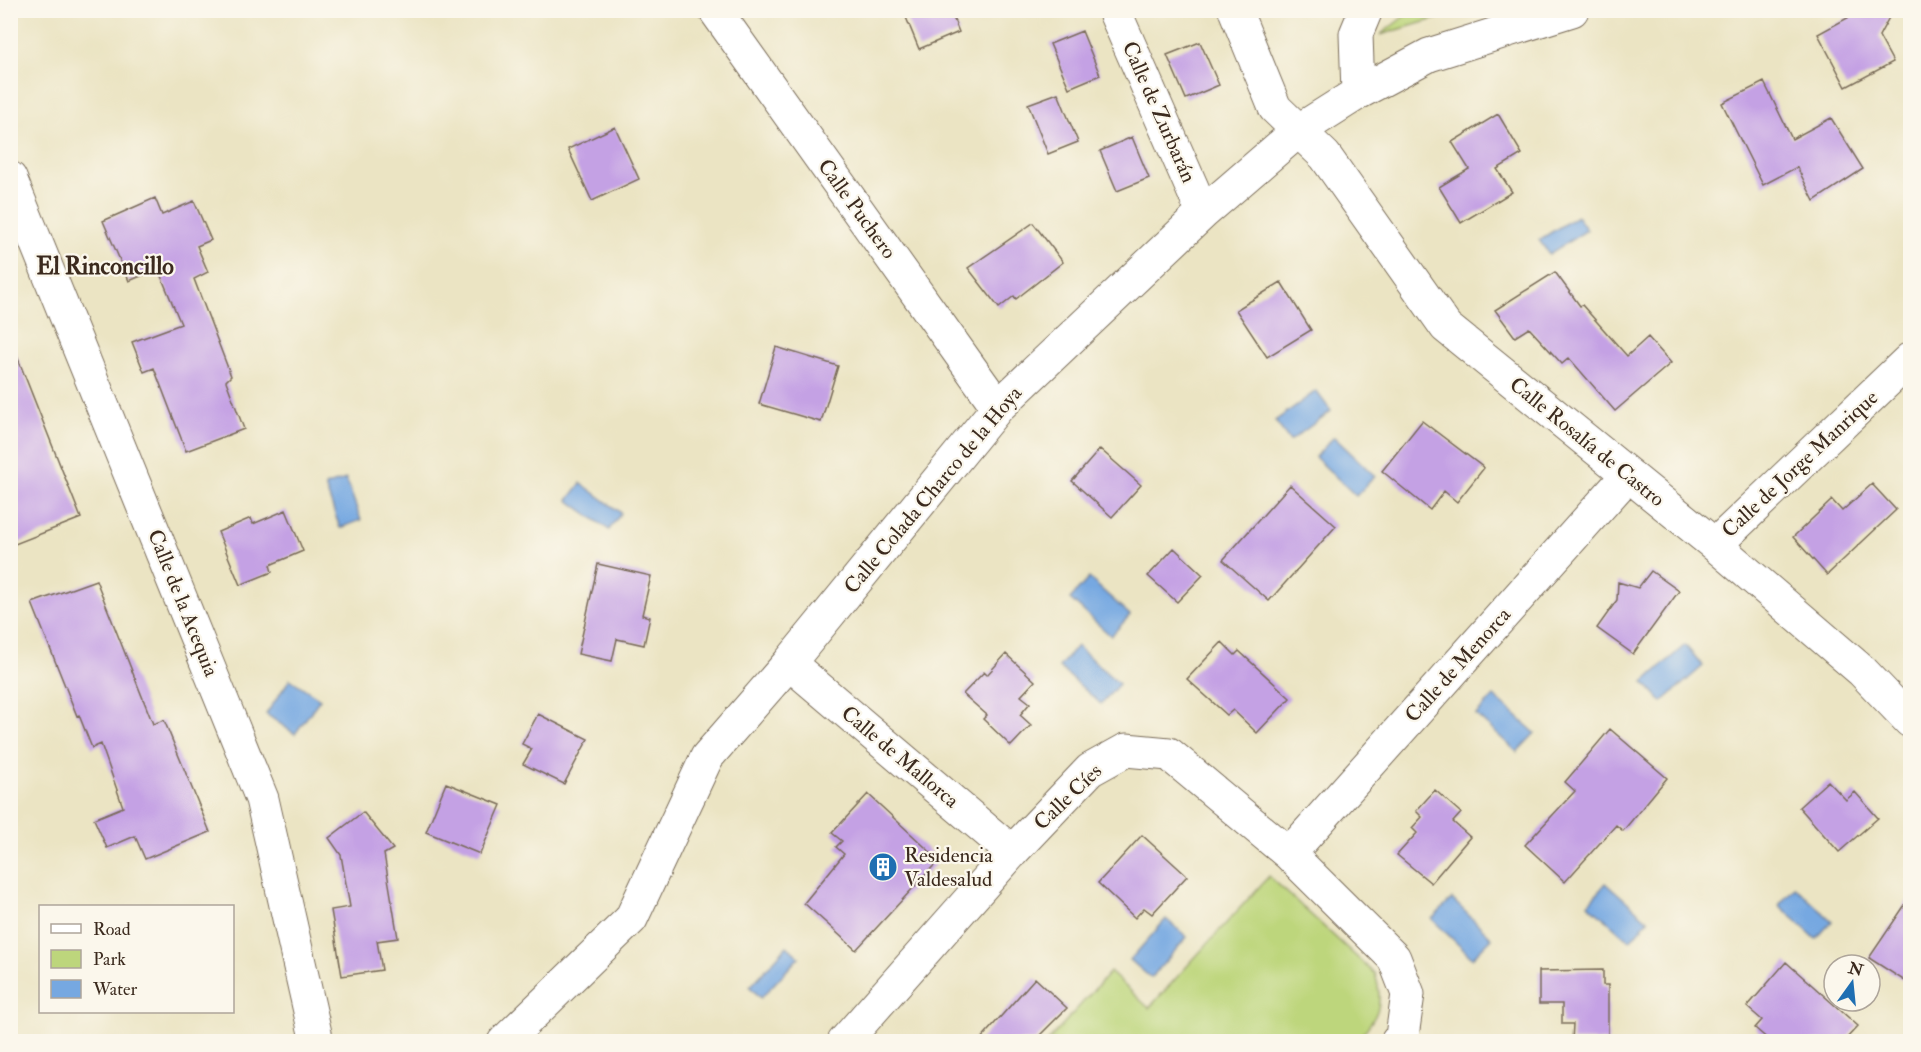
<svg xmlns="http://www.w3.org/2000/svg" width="1921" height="1052" viewBox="0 0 1921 1052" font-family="'IM FELL Double Pica',serif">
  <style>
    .green { fill: #bdd67c; stroke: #7c804d; stroke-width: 1.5 }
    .water { fill: #76a8e1; stroke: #586980; stroke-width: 1.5 }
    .building { fill: #c4a1e4 }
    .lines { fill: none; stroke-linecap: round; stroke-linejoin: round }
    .street-casing { stroke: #796b58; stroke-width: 35 }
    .street { stroke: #fff; stroke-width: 33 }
    .labels { text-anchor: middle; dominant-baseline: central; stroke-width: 4.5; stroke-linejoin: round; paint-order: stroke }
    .street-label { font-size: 21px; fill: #3b2a1e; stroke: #fbf7ec }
    .poi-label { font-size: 21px; fill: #3b2a1e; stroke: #fbf7ec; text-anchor: start }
    .quarter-label { font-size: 24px; font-weight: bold; fill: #3b2a1e; stroke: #fbf7ec }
  </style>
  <rect width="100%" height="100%" fill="#fbf7ec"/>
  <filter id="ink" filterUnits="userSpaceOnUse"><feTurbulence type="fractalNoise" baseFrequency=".0167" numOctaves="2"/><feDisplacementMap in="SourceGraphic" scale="12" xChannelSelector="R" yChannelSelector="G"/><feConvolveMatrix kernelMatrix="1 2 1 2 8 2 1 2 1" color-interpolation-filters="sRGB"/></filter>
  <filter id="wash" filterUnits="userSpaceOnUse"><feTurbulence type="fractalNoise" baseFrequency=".008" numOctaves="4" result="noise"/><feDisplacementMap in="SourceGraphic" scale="24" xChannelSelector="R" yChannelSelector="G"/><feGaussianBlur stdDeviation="1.35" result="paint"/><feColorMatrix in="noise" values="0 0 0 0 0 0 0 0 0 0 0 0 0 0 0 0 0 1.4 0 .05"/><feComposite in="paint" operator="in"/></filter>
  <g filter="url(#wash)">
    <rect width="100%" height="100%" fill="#ebe4c3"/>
    <path class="green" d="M1411,11V10L1462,11L1380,35Z
      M1269,876L1375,974C1385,1006 1377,1018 1356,1041H1048L1110,972L1149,1008Z"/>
    <path class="water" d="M1577,216L1587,230L1549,254L1539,240Z
      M1316,391L1331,411L1290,441L1275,421Z
      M1334,437L1375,476L1356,496L1315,457Z
      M346,479L361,520L340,528L325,486Z
      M581,483L621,513L609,530L568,500Z
      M1089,578L1130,615L1111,636L1070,599Z
      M1685,645L1703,666L1662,702L1644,682Z
      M1077,646L1119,684L1101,704L1059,667Z
      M290,679L320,699L295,734L266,714Z
      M1494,696L1535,733L1517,752L1476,715Z
      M1606,883L1648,920L1630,941L1588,904Z
      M1795,887L1832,921L1816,939L1779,905Z
      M1452,899L1492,938L1472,958L1432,919Z
      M1166,919L1187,937L1151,978L1130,960Z
      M787,946L799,957L761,998L750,987Z"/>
    <g id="blocks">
      <path class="building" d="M903,10H950L959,32L919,49Z
        M1862,10H1893L1879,36L1893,62L1846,87L1818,34Z
        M1082,31L1100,75L1069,88L1050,44Z
        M1200,42L1219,85L1186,99L1167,55Z
        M1764,82L1792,139L1831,118L1863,169L1814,201L1797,167L1763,185L1722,103Z
        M1058,93L1078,142L1048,154L1028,104Z
        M1498,114L1522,154L1497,169L1512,192L1461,223L1439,187L1469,169L1452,142Z
        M615,127L639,179L592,201L568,149Z
        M1132,137L1149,178L1117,191L1100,151Z
        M155,198L162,215L194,201L211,240L197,246L208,272L194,279L231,376L226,381L244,429L186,451L154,368L144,372L132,342L181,324L158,269L129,281L103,221Z
        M1033,223L1063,262L1016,299L1014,296L999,308L968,268Z
        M1555,272L1580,306L1582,305L1627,356L1648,337L1671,363L1615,411L1569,358L1562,364L1529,328L1515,337L1495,310Z
        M1281,282L1311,330L1267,357L1236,310Z
        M10,346H13L81,518L10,546Z
        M776,347L838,366L821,422L759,404Z
        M1422,421L1484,468L1457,502L1444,491L1430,510L1382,471Z
        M1100,449L1141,485L1112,517L1072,481Z
        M1872,484L1896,510L1827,575L1793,537L1832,500L1842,511Z
        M1290,485L1336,526L1269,601L1223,560Z
        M286,510L303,551L270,565L272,572L240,585L218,532L251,518L253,524Z
        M1174,548L1203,575L1177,602L1148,576Z
        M598,564L651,576L642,615L650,617L644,645L617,639L612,661L578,654Z
        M1651,571L1679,591L1633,654L1597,628L1617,600L1618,582L1638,588Z
        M96,580L153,724L164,720L210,832L145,859L135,836L107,848L94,819L123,807L101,744L92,748L79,715L77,716L32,603Z
        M1222,642L1235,655L1239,651L1290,698L1257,733L1233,710L1227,715L1187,679Z
        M1006,654L1035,681L1021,696L1030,703L1020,715L1031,725L1011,746L983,719L987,715L963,694L984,672L987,675Z
        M538,714L588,739L564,784L523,764L532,749L522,744Z
        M1610,729L1667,778L1623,831L1616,825L1565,882L1525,845L1575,791L1565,782Z
        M1828,781L1846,800L1855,792L1878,818L1839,852L1799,807Z
        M446,783L501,805L480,854L426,832Z
        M1435,790L1461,813L1453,822L1470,837L1431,883L1397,855L1417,833L1412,828L1422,817L1416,811Z
        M868,794L939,860L856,950L804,903L844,854L836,847L842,841L832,833Z
        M363,812L393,849L384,854L398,938L377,941L382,970L342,976L331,910L350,907L341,855L329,838Z
        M1142,835L1187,876L1152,914L1144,908L1135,918L1098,883Z
        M1911,896V985L1869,958Z
        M1786,962L1858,1026L1844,1041H1770L1755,1028L1762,1020L1747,1007Z
        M1603,970V985H1608V1041H1572L1573,1024H1562V1004H1539V971Z
        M1035,978L1067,1008L1034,1041H979Z"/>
    </g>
  </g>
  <g filter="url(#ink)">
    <use href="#blocks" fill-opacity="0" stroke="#796b58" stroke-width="1.5"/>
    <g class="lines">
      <g class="street-casing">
        <path id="street" d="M715,10L998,407
          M1114,10L1203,213
          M1235,10L1275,108L1325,156L1446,327L1715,545L1862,671L1910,721
          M1358,93L1356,34L1366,10
          M10,178L262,799L317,1042
          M1715,545L1910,359
          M789,663L1012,852
          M1289,854L1627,476
          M504,1042L631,919L707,757L789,663L998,407L1203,213L1298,131L1358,93L1429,55L1572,10
          M844,1042L1012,852L1090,770L1126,750L1169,754L1289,854L1394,958L1408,994L1402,1036L1397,1042"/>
      </g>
      <use href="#street" class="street"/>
    </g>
  </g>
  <defs>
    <g id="building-disc" transform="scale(1.5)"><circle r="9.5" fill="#1f6fb2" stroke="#fbf7ec"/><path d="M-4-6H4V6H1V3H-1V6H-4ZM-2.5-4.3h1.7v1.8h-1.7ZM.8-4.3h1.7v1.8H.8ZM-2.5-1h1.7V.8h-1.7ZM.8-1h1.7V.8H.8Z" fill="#fff"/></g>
  </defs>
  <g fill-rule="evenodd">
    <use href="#building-disc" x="883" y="867"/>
  </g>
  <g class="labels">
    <g class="street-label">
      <text transform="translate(1159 112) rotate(66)">Calle de Zurbarán</text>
      <text transform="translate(857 209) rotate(54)">Calle Puchero</text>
      <text transform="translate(1587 442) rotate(39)">Calle Rosalía de Castro</text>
      <text transform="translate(1800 464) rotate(-43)">Calle de Jorge Manrique</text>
      <text transform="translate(933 490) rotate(-50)">Calle Colada Charco de la Hoya</text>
      <text transform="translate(183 603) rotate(68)">Calle de la Acequia</text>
      <text transform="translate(1458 665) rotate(-48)">Calle de Menorca</text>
      <text transform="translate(900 757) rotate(40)">Calle de Mallorca</text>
      <text transform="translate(1068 797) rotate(-44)">Calle Cíes</text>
    </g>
    <g class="poi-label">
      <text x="904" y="855">Residencia<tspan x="904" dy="24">Valdesalud</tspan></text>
    </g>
    <g class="quarter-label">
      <text x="105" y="266">El Rinconcillo</text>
    </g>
  </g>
  <rect width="1921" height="1052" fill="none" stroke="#fbf7ec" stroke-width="36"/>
  <rect x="39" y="905" width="195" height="108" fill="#fbf7ec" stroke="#aea59a" stroke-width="1.5"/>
  <rect x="51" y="924" width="30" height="9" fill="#ffffff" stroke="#aea59a" stroke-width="1.5"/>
  <text x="93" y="935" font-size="18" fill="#3b2a1e">Road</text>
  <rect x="51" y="950" width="30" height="18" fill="#bdd67c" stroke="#aea59a" stroke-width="1.5"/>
  <text x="93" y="965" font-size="18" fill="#3b2a1e">Park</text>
  <rect x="51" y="980" width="30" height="18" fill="#76a8e1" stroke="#aea59a" stroke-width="1.5"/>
  <text x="93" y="995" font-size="18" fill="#3b2a1e">Water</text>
  <g transform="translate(1852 983) rotate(15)"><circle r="28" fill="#fbf7ec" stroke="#aea59a" stroke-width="1.5"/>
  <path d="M0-4.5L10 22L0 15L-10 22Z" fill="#1f6fb2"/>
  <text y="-9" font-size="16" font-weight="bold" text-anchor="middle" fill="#3b2a1e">N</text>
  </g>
</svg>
